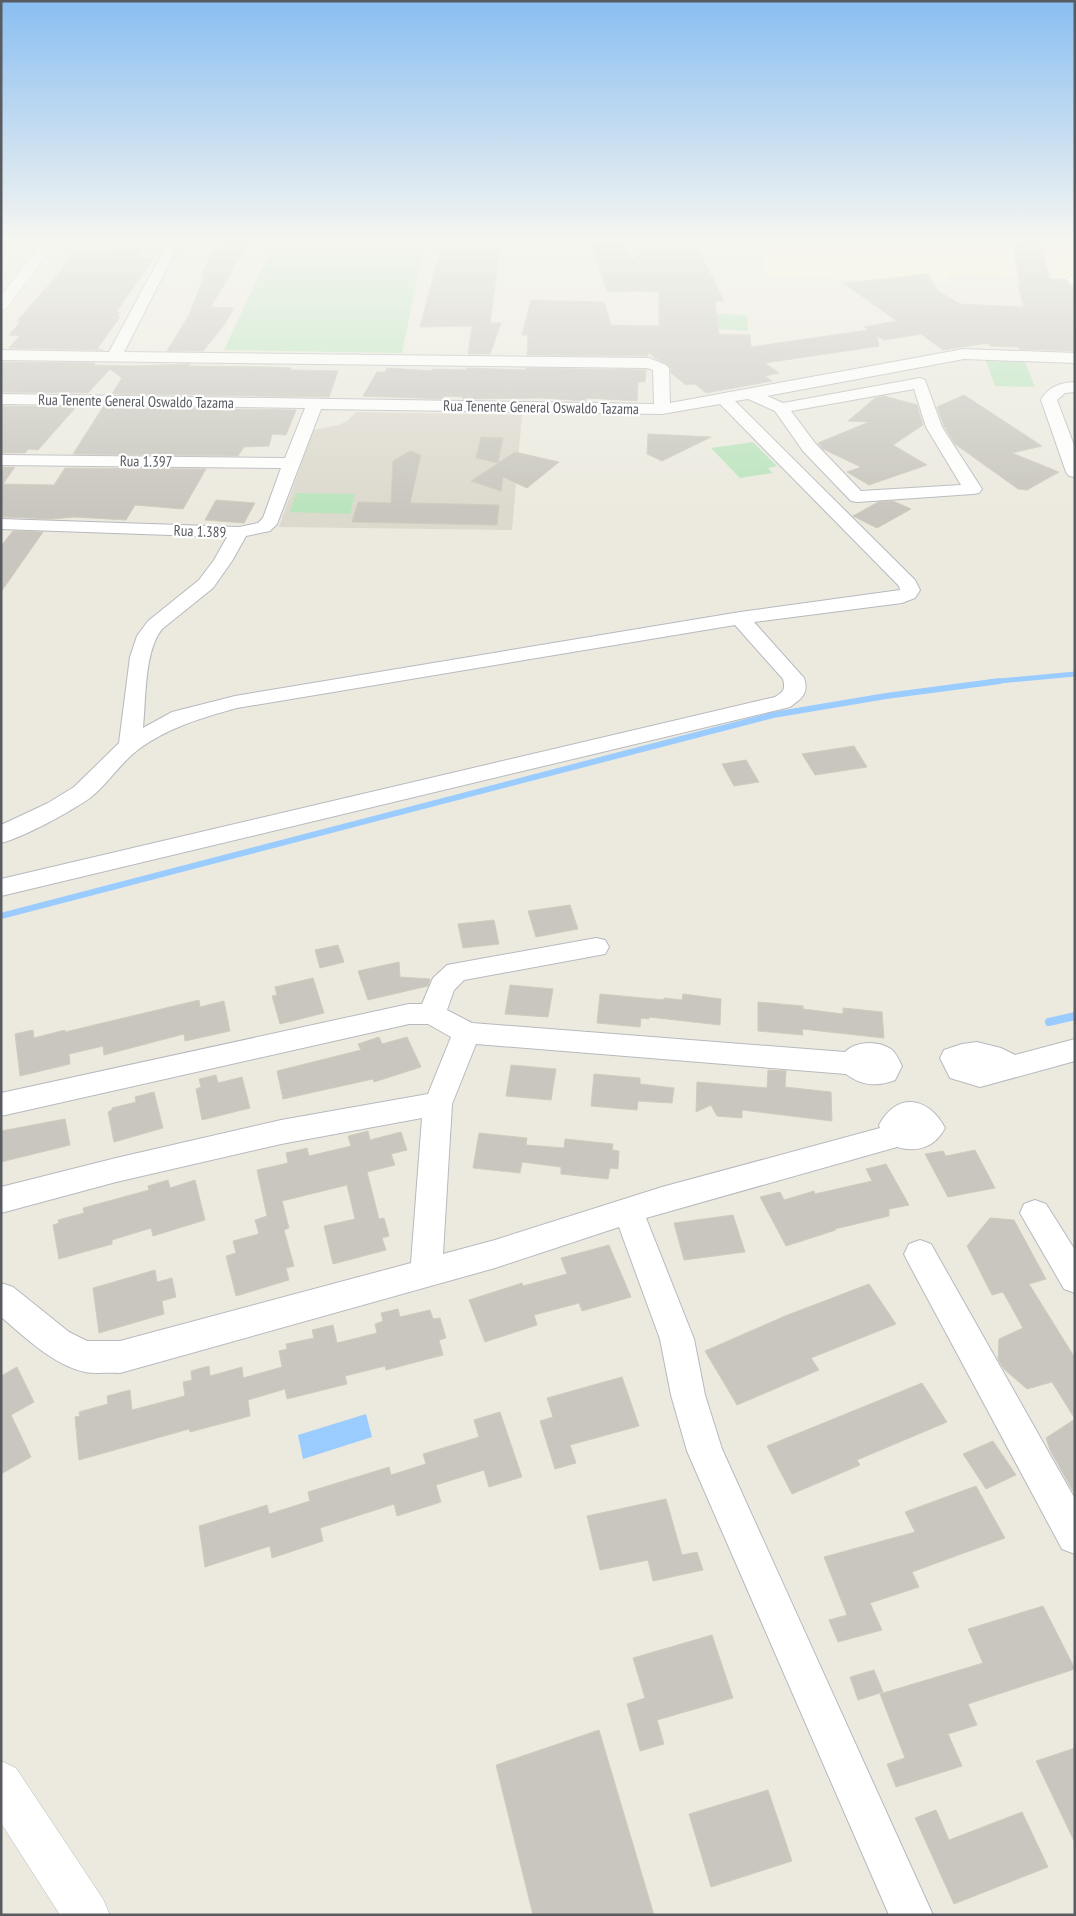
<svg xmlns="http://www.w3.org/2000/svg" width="1076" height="1916" viewBox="0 0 1076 1916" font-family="'PT Sans Narrow',sans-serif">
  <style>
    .commercial { fill: #fef7d2 }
    .education { fill: #dcd9cd }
    .green { fill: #bae4bd }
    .water { fill: #9bccff }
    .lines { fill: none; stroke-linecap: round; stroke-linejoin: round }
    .stream-far2 { stroke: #9bccff; stroke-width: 5 }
    .stream-far1 { stroke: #9bccff; stroke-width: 6 }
    .stream { stroke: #9bccff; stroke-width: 8 }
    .building { fill: #c8c6be; stroke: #d0ccbd }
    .street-casing { stroke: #b7b9be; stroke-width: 2 }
    .secondary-casing { stroke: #b5b8bf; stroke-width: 1 }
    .street { fill: #fff; fill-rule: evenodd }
    .secondary { fill: #fff; fill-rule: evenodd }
    .labels { text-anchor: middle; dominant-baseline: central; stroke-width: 4.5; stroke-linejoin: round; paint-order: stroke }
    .far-street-label { font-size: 15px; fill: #585b60; stroke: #fff }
  </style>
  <rect width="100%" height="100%" fill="#eceadf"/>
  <path class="commercial" d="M759,241H1075V278L947,275L949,282L766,277Z"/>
  <path class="education" d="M356,412L522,415L512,530L279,527L313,430L339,425L347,421Z"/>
  <path class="green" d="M275,241H425L402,353L224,350Z
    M717,314L747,315L748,331L719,329Z
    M986,361L1025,362L1035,387L995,386Z
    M753,442L777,466L768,468L773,473L740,478L711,448Z
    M296,493L355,494L350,514L290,512Z"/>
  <path class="water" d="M366,1414L372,1437L303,1459L298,1435Z"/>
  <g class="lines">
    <path class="stream-far2" d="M989,682L1075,674"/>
    <path class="stream-far1" d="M1,916L773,715L886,696L1000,681"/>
    <path class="stream" d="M1049,1022L1075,1016"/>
  </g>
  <path class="building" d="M221,241H248L240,259H236L231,273L211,307L234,308L225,324L203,351H167L189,315L205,274H202L213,250H217Z
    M1012,241H1040L1050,279L1065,280L1069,285L1073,287L1075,351L1019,349L1018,347L990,346L988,343L943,350L921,334L884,340L877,336L879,346L765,363L779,373L765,376L772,381L706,393L695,384L686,385L671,373V368L667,364L655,358L648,352V356L527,355L528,335H522L531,300L604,302L611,325L659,326V292L636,291L607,292L591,243L622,242L634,261L644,247L698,248L724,301H715L719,334L750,335L751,347L869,330L864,327L897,321L843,283L928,274L937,290L960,304L1024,307L1018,286H1020Z
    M113,250H141L135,258H154L116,312H120L117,317H120L97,349L103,350L9,348L20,336L9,335L21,321H17L60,272L71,255H110Z
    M500,250L490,323H501L490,354H468L472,326L420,327L440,251Z
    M1,362L95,363L94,365L134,366L190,364L188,366L270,367L291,368L290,370L338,371L329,397L112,394L122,378L110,369L88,393L1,392Z
    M387,368L432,371L433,369L466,370L467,368L526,370V368L646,370L645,382H638L637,401L586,398V401L542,398L463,399V397L444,396L443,399L363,396L377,372H385Z
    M964,395L1042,446L1012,453L1059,472L1027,490L1018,489L955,444L944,426L937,407Z
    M884,396L917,405L923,425L893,445L927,465L869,485L847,472L861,467L823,449L818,443L869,422L848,421L875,398Z
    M1,406L76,407L38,450L28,449L25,453H1Z
    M103,407L296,410L286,435L272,434L269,446L244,447L238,456L73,454Z
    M648,434L711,437L662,461L647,454Z
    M481,437L503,438L498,463L476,458Z
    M410,451L421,455L410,503L499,505L497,525L352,522L358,502L391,503L393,461Z
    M515,452L559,462L527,488L503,477L501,491L471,481Z
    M1,467H15L3,484L54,485L65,468L206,469L183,509L135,505L126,520L74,517L53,519L1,517Z
    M216,500L255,503L244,523L205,520Z
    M893,501L911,509L877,528L853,516L878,502Z
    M13,531L43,532L1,592V546Z
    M854,746L867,767L815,775L802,754Z
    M746,760L759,782L734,786L722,764Z
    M570,905L578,929L536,937L528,911Z
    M494,920L499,944L463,948L458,924Z
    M338,945L344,962L320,968L315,950Z
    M399,962L400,977L430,979L428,986L368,1000L358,971Z
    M313,978L324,1013L280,1024L272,996L277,995L275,987Z
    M510,985L553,989L548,1017L505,1014Z
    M600,994L664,1000V998L682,1000L683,994L721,999L720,1025L649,1017V1019L641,1018L640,1027L597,1023Z
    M199,1000L200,1007L224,1001L230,1031L185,1041L184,1034L104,1055L103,1046L69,1054L70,1064L20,1076L15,1034L33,1030L34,1038L65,1030V1032Z
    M758,1002L803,1006V1009L843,1014V1008L882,1012L884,1038L802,1029L803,1035L758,1031Z
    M379,1037L382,1044L407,1037L421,1067L374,1082L373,1079L283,1099L277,1071L361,1050L358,1044Z
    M511,1065L556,1069L551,1100L506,1096Z
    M768,1070L786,1071L785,1087L831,1092L832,1121L742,1110V1118L717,1116L711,1105L696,1112L697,1082L767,1088Z
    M594,1074L640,1078V1084L674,1088L672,1103L638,1101L637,1110L591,1106Z
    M216,1075L218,1083L242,1077L250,1108L202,1120L196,1089L201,1087L199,1079Z
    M154,1092L163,1128L114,1142L108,1112L112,1110V1108L136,1102L135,1097Z
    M65,1119L70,1145L1,1162V1131Z
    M368,1131L370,1140L401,1132L407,1150L391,1154L395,1165L367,1172L379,1219L384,1218L389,1236L382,1238L386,1250L333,1264L324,1226L355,1219L347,1185L282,1201L289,1228L284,1230L294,1266L286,1268L289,1280L236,1296L226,1256L236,1253L233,1241L259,1234L255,1220L267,1216L257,1170L288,1163L286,1153L307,1148L309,1156L351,1146L348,1136Z
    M479,1133L527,1138L526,1145L564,1148L565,1139L613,1144L612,1150L619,1151L618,1169L610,1168L608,1179L561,1174V1167L522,1162L520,1173L473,1168Z
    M975,1150L995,1188L948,1197L925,1154L943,1151L946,1156Z
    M886,1164L909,1205L889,1209V1216L835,1229L836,1230L786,1246L760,1197L780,1192L784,1200L814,1191L815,1194L872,1181L866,1169Z
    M168,1180L170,1188L195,1180L205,1220L153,1236L151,1228L112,1240V1244L59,1259L53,1225L59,1223L58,1220L84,1213L83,1208L149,1190L148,1186Z
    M733,1215L745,1252L684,1260L674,1223Z
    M990,1218L1014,1220L1046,1279L1029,1284L1075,1358V1495L1050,1450L1046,1438L1075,1419L1052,1382L1027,1389L1004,1369L998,1359L999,1339L1023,1328L1003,1292L992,1295L967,1246Z
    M609,1245L631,1297L582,1311L579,1303L534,1315L537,1325L485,1342L469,1300L522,1283L523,1286L567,1274L561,1258Z
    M155,1270L157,1282L172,1278L176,1297L162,1301L164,1314L99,1333L93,1288Z
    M869,1284L896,1324L811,1358L819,1370L737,1405L705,1351L785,1316Z
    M398,1309L400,1317L430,1310L433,1319L440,1318L446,1338L439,1340L443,1355L386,1370L385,1366L345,1376L347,1384L287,1399L285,1389L248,1400L250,1416L190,1432L189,1429L79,1460L75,1417L80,1416L79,1412L108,1404L107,1396L130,1390L132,1410L185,1396L183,1382L192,1380L191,1371L209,1366L210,1376L242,1367L243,1378L282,1367L279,1351L287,1349L286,1344L314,1338L312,1330L333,1325L337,1343L377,1333L375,1324L383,1321L381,1313Z
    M17,1367L34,1402L11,1415L31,1457L1,1474V1376Z
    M622,1377L639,1426L570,1445L576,1463L555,1469L540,1421L553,1417L547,1398Z
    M922,1383L947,1422L857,1460L860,1465L792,1494L767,1446Z
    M500,1412L522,1477L489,1487L484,1470L436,1485L441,1502L397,1516L394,1504L320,1528L323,1541L272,1558L270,1546L205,1567L199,1526L267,1505L269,1514L310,1501L308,1492L389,1467L391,1475L426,1464L423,1454L479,1437L474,1420Z
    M993,1441L1016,1475L986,1489L963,1454Z
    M976,1486L1005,1538L912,1572L919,1587L870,1603L882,1630L838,1642L829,1620L847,1615L824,1557L915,1532L905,1512Z
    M666,1499L682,1555L697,1552L703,1570L653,1581L648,1560L600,1570L587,1516Z
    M1043,1606L1075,1669L968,1704L977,1725L948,1734L962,1766L896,1787L887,1764L905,1758L880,1694L983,1663L968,1629Z
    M712,1635L733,1698L657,1720L664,1744L640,1751L627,1704L645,1698L633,1658Z
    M874,1670L883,1692L858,1700L850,1677Z
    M599,1730L654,1915H533L496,1765Z
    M1075,1748V1843L1036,1761Z
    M768,1790L792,1861L711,1887L689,1814Z
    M936,1810L949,1840L1022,1812L1048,1867L954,1904L915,1818Z"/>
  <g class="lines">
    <g class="street-casing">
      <path id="street" d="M54,241H178L179,244L124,352L649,358L666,365L669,368L670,403L964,349L1075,353V363L964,359L767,396L783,403L920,378L925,380L942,427L982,489L979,493L973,494L857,502L851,501L803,451L775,411L748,399L735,401L915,580L920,590L915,598L902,603L754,622L804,678C809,694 802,698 790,707L1,896V879L775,697C783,692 786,690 783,679L735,625L237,708C202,718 169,727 139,749C120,763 108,784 90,798C70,812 24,837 1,843V825L48,803L74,787L119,743L130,657L137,636L148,621L199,580L214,560L227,537L1,529V519L239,527L258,523L263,518L281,468L1,465V455L285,458L305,408L1,404V394L654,404L653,370L647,368L1,360V350L109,352L165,248L60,245ZM914,389L926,427L961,485L861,491L815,443L791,411ZM720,404L899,586L900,590L740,612L235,696L172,712L143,728C146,700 144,651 162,629L213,588L232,561L246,536L270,531L277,524L321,409L662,414Z
        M1075,274V285L1070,284L1066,279Z
        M1075,382V392L1065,393L1057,400L1075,448V477L1069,476L1066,472L1041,400C1049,386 1060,383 1075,382Z
        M596,938L605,940L609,947L605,954L464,980L454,990L447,1010L472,1023L845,1052C856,1041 877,1040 891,1049C896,1053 899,1060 902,1066L895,1080C877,1087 862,1086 846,1074L476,1044L452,1104L443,1254L495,1240L662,1187L880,1128L879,1125C897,1091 929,1097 945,1128C935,1147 918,1153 897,1147L646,1218L694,1339L705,1395L722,1449L933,1915H889L687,1451L671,1395L660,1339L619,1227L495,1268L120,1373C109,1372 96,1374 85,1372C53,1365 25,1337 1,1317V1283L13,1287L69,1332L87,1341H120L411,1263L422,1118L281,1144L116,1182L1,1213V1187L116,1158L281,1120L428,1094L451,1037L428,1024H409L1,1116V1093L409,1004H422L433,978L447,965Z
        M1075,1039V1061L980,1087L950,1078L940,1058L944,1050L962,1044L977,1042L1001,1048L1015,1055Z
        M1035,1200L1046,1204L1075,1250V1293L1064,1289L1020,1213L1024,1204Z
        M920,1240L931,1244L1075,1499V1554L1062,1549L909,1264L904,1254L909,1244Z"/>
    </g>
    <g class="secondary-casing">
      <path id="secondary" d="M43,241H56L6,309L1,310V296Z
        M1,1761L16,1768L103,1899L110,1915H60L1,1823Z"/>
    </g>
    <use href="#street" class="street"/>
    <use href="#secondary" class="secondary"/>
  </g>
  <linearGradient id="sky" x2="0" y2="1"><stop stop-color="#89bef1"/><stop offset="0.47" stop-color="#f6f6f1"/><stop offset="1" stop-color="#f6f6f1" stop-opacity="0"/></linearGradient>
  <rect width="1076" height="510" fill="url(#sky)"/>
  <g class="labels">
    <g class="far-street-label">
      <text transform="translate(136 401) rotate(1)">Rua Tenente General Oswaldo Tazama</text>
      <text transform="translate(541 407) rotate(1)">Rua Tenente General Oswaldo Tazama</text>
      <text transform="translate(146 461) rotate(1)">Rua 1.397</text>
      <text transform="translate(200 531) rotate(2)">Rua 1.389</text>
    </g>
  </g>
  <rect width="1076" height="1916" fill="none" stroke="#585b60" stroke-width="5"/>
</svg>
